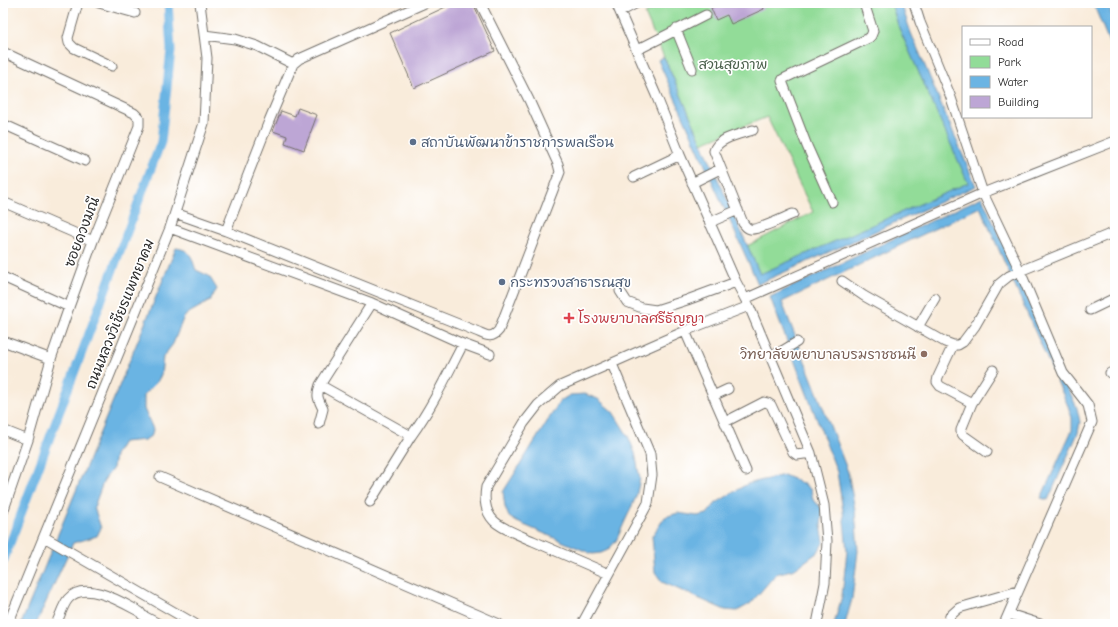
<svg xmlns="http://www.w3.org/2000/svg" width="1118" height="627" viewBox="0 0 1118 627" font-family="'Comic Neue','Playpen Sans Thai',sans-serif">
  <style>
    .green { fill: #92dc98; stroke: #5e8462 }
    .water { fill: #6bb4e3; stroke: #4b7087 }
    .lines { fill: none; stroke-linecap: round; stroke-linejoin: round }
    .canal { stroke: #6bb4e3; stroke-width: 9 }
    .building { fill: #bda6d5 }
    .minor-casing { stroke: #736f69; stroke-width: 11 }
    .minor { stroke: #fff; stroke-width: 9 }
    .service-dot { fill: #5c6f8a; stroke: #fff; stroke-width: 1.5 }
    .health-dot { fill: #e0444e; stroke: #fff; stroke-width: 1.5 }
    .education-dot { fill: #8d6e63; stroke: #fff; stroke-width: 1.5 }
    .labels { text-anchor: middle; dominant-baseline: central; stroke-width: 3.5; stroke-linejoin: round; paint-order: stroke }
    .park-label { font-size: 14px; fill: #4a604c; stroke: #fff }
    .service-label { font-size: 14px; fill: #4e5e75; stroke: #fff; text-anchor: start }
    .street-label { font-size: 14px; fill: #2b2b2b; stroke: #fff }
    .health-label { font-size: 14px; fill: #be3a42; stroke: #fff; text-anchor: start }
    .education-label { font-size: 14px; fill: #785e54; stroke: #fff; text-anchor: end }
  </style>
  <rect width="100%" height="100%" fill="#fff"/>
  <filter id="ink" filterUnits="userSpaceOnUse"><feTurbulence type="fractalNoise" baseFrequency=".025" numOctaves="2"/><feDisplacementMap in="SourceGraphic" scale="8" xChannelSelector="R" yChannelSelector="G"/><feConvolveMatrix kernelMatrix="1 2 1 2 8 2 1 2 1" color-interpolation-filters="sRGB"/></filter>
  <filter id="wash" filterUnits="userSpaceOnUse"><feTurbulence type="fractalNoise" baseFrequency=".012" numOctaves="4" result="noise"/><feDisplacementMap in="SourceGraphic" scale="16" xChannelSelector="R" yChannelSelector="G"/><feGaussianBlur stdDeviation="0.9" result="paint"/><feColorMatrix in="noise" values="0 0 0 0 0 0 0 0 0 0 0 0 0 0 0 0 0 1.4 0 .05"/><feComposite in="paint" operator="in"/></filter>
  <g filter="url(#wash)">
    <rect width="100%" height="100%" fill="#f9ecdb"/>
    <path class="green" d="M665,3H891L899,28L969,183L760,275L747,246L813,212L767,117L702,143L645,14Z"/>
    <path class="water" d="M891,3H901L911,33L976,186L758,284L658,60L664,57L760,274L968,183L899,28Z
      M1093,3H1107L1115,23V57Z
      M982,197L1077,408L1080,422L1078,433L1048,500L1041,498L1072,430V418L1068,406L980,207L782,302L848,472L855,510L858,551L852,599L845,624H834L842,596L847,551L843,511L837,472L770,297Z
      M176,248C192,250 191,257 196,270L209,276L217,289L210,301L187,314L183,319L173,344L163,357L161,375L157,382L144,395V409L153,429L152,435L145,440L123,442L115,455L113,468L104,480L94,507L101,528L97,536L73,543L36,624H21Z
      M585,394L598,399L613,412L628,436L635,453L640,479L636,497L616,541L608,550L601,553L592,554L517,522L509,517L505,507L503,492L560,401L570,395Z
      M784,475L804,484L811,490L813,500L822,508V516L821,526L824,541L818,552L795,569L776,574L750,604L737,611L725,610L662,582L655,572L652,536L665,517L678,513L697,516L707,514L716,503L747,484Z"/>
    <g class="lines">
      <path class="canal" d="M3,562L161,142L171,50L168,3"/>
    </g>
    <g id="blocks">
      <path class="building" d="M454,3H473L495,51L414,88L390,33Z
        M722,3H762L764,9L731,24L727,15L716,20L711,8Z
        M298,108L317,115L304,150L285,143L287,136L273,131L281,111L295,116Z"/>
    </g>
  </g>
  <g filter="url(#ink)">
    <use href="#blocks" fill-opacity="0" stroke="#736f69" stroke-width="1"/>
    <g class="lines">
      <g class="minor-casing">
        <path id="minor" d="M78,3L68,38L69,43L74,48L112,66
          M99,3L135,13
          M616,3L656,95L680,155L736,282L749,306L811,453L824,505L827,541L825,583L817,624
          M914,3L920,22L950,95L983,193L1020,271L1063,373L1088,405L1092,422L1004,624
          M620,12L637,3
          M676,29L692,69
          M204,35L235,39L257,46L293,64
          M637,50L706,15
          M3,52L134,113L139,118V126L93,241L69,307L51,359L28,440L3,512
          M3,124L85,161
          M753,130C741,134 717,138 714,151L743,223C745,225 746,228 750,229C757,231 785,217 793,214
          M634,177L680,155
          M692,183L720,169
          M3,202L93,241
          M832,202L807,146L782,81L783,79L869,38L871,36L873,31L864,3
          M175,213L226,231L476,331C486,335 491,340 499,330L560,172L558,164L529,100L480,3
          M710,224L715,220L738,210
          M170,228L372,303L463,344L490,354
          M226,231L269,121L293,64L299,59L425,3
          M3,277L69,307
          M842,281L864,296L945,342L953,345H958L963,342L975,326L999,284L1009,276L1020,271L1115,232
          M620,291L627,302L642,308L656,310L687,300L736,282
          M745,299L983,193L1115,141
          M1090,310L1115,298
          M918,327L935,298
          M685,331L746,471
          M3,341L51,359
          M953,345L938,377L937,382L940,386L972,403
          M770,356L782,351L797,342
          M1110,373L1115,371
          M320,385L411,436C432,407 447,375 463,344
          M713,396L728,389
          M725,422L764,402L768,403L771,405L793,452L797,455L811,453
          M319,424L323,409C318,399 316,396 320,385L372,303
          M3,430L28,440
          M987,452L963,435L961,432V430L972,403L993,370
          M160,477L499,624
          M370,502L411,436
          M44,537L195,624
          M609,574C584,563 558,552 533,541C522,536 502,529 494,521C485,512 484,499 486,487L524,423L538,405L560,386L685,331L749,306
          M1009,614L1040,624
          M8,624L170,228L204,123L207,58L200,3
          M56,624C60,616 63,605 68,599C85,579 123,603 140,612L142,615L159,624
          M582,624L648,503L652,475L650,454L612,364
          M948,624L950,616L959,608L1018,591"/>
      </g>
      <use href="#minor" class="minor"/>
    </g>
  </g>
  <g class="service-dot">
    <circle cx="413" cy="142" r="4"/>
    <circle cx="502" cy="282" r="4"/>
  </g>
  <path class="health-dot" d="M567 312h4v4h4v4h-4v4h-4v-4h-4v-4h4z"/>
  <circle class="education-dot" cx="924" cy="354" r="4"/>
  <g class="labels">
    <g class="park-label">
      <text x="733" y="64">สวนสุขภาพ</text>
    </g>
    <g class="service-label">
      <text x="421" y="142">สถาบันพัฒนาข้าราชการพลเรือน</text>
      <text x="510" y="282">กระทรวงสาธารณสุข</text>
    </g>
    <g class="street-label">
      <text transform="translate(82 232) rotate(-69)">ซอยดวงมณี</text>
      <text transform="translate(120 314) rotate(-68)">ถนนหลวงวิเชียรแพทยาคม</text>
    </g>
    <g class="health-label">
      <text x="578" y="318">โรงพยาบาลศรีธัญญา</text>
    </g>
    <g class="education-label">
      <text x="916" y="354">วิทยาลัยพยาบาลบรมราชชนนี</text>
    </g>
  </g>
  <rect width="1118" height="627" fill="none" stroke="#fff" stroke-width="16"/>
  <rect x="962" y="26" width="130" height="92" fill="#ffffff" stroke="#aaaaaa"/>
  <rect x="970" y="39" width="20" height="6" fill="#ffffff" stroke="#aaaaaa"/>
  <text x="998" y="46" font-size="12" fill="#2b2b2b">Road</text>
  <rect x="970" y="56" width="20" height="12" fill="#92dc98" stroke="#aaaaaa"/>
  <text x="998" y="66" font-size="12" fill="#2b2b2b">Park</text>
  <rect x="970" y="76" width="20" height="12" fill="#6bb4e3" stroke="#aaaaaa"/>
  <text x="998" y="86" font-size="12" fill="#2b2b2b">Water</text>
  <rect x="970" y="96" width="20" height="12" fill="#bda6d5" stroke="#aaaaaa"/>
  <text x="998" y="106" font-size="12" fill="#2b2b2b">Building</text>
</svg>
